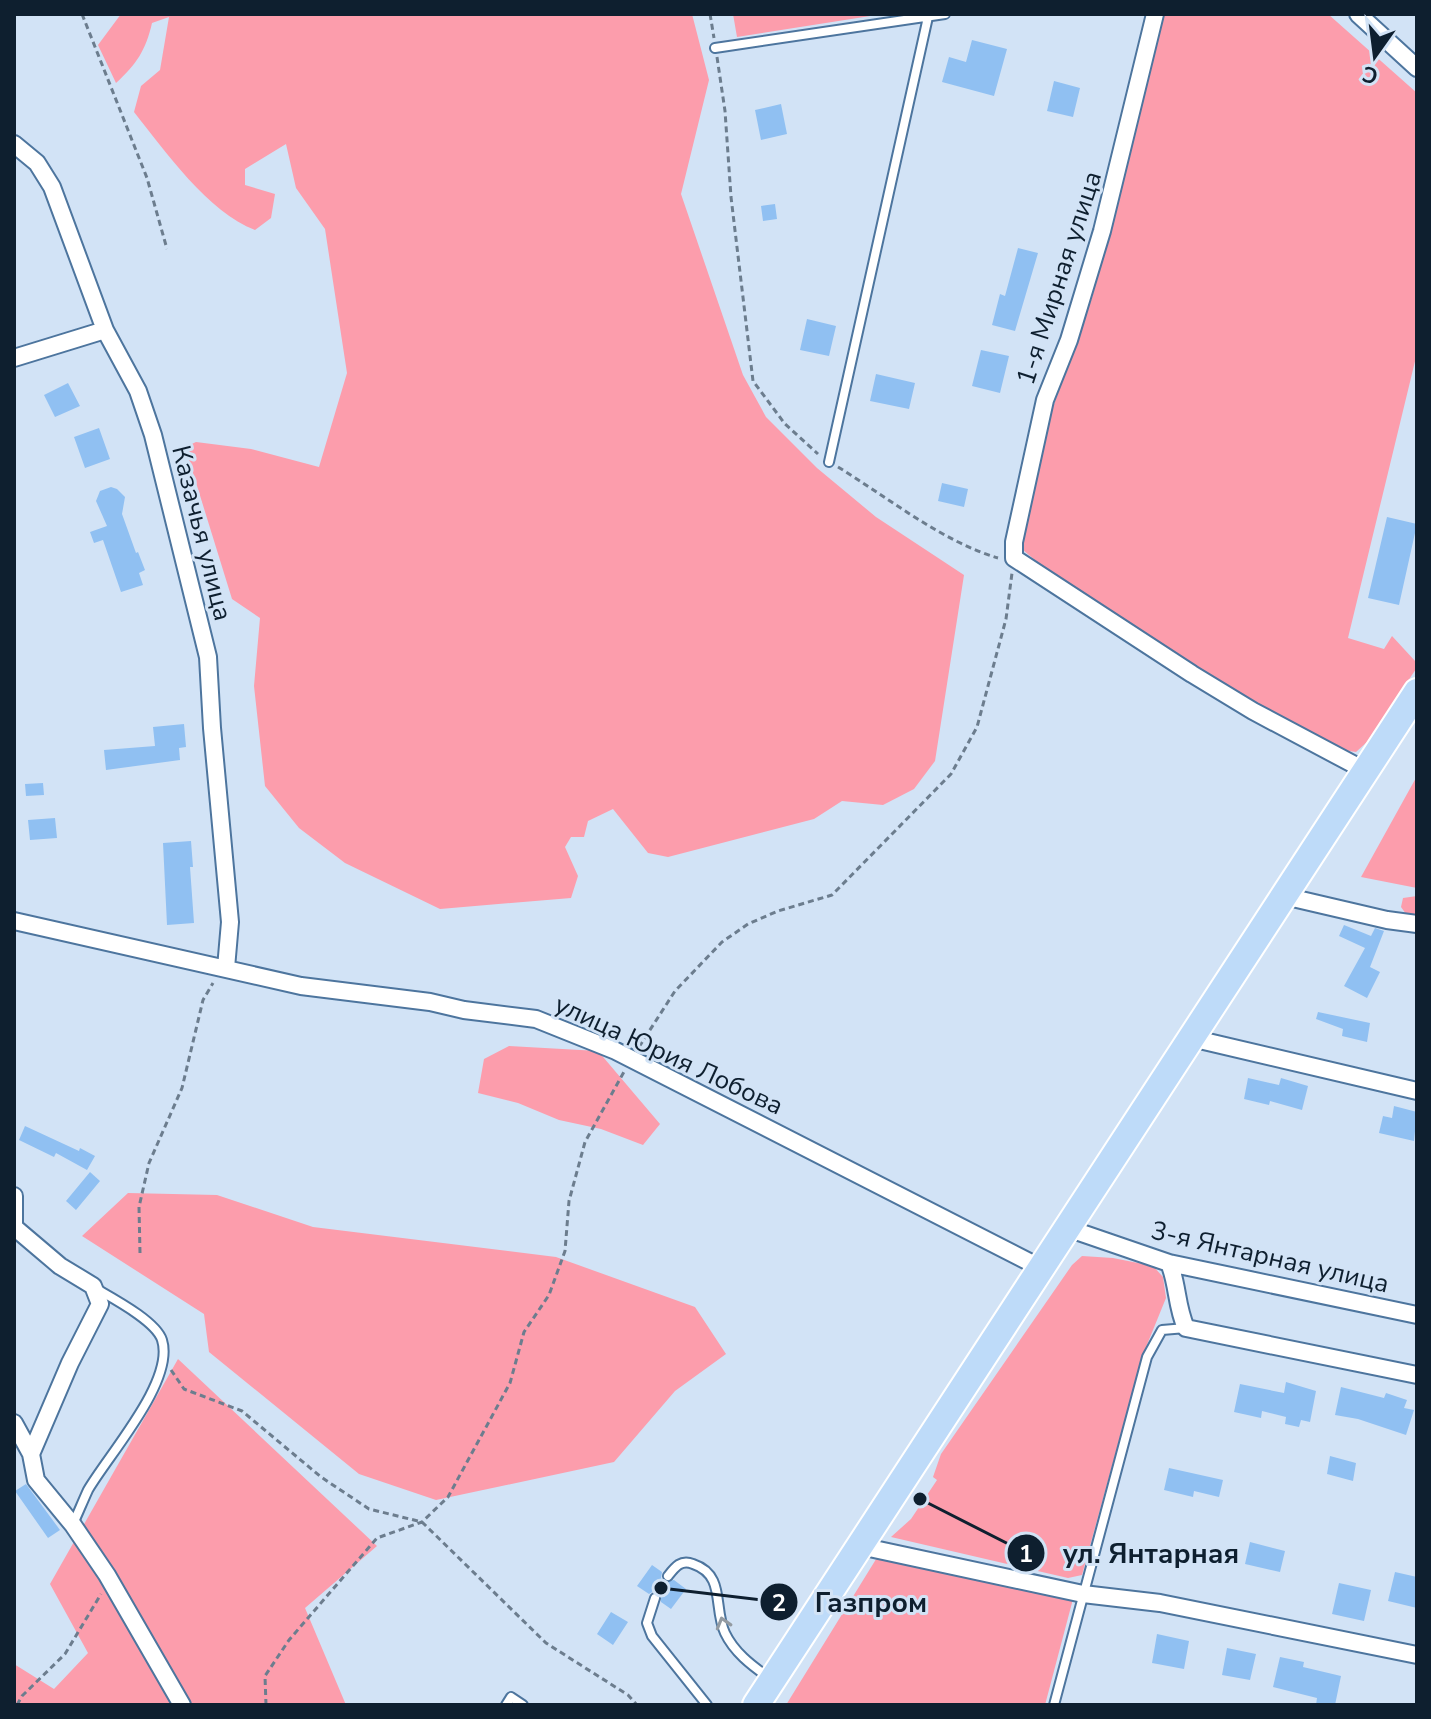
<svg xmlns="http://www.w3.org/2000/svg" width="1431" height="1719" viewBox="0 0 1431 1719" font-family="'Nunito Sans',sans-serif">
  <style>
    .green { fill: #fc9dac }
    .building { fill: #90c0f2 }
    .lines { fill: none; stroke-linecap: round; stroke-linejoin: round }
    .lane-casing { stroke: #4d759e; stroke-width: 12 }
    .street-casing { stroke: #4d759e; stroke-width: 20 }
    .primary-casing { stroke: #fff; stroke-width: 30 }
    .path { stroke: #6c7d8e; stroke-width: 3; stroke-dasharray: 6 4; stroke-linecap: butt }
    .lane { stroke: #fff; stroke-width: 8 }
    .street { stroke: #fff; stroke-width: 16 }
    .primary { stroke: #bedbf9; stroke-width: 26 }
    .oneway { stroke: #939aa1 }
    .labels { text-anchor: middle; dominant-baseline: central; stroke-width: 6; stroke-linejoin: round; paint-order: stroke }
    .street-label { font-size: 26px; fill: #0e1f2f; stroke: #d2e3f6 }
    .leader { fill: none; stroke: #0e1f2f; stroke-width: 3 }
    .callout-dot { fill: #0e1f2f; stroke: #d2e3f6; stroke-width: 3 }
    .mark-label { font-size: 24px; text-anchor: middle; font-weight: bold; fill: #fff }
    .callout-label { font-size: 28px; text-anchor: middle; font-weight: bold; fill: #0e1f2f; stroke: #d2e3f6; stroke-width: 6; stroke-linejoin: round; paint-order: stroke }
  </style>
  <rect width="100%" height="100%" fill="#d2e3f6"/>
  <path class="green" d="M121,14H692L709,80L681,194L743,375L766,417L817,468L876,517L964,575L935,761L914,789L883,805L842,801L814,819L668,857L648,853L613,809L588,821L584,837H571L565,847L578,876L571,898L440,909L345,863L299,828L265,786L254,686L260,618L232,599L185,447L196,442L251,449L319,467L347,373L325,229L296,188L286,144L245,169V185L275,194L271,218L255,230C209,213 164,150 134,112L141,86L160,70L169,17L152,23C146,50 136,65 116,83L98,45Z
    M733,14H883L737,37Z
    M1163,14H1328L1417,93V353L1348,638L1384,649L1392,636L1416,662V669L1367,742L1356,752L1336,749L1252,705L1048,571L1023,550V528L1047,424L1092,298Z
    M1417,776V888L1361,877Z
    M1417,896V917L1406,914L1401,907L1403,898Z
    M509,1046L598,1051L660,1124L643,1145L601,1129L559,1120L518,1103L478,1093L484,1059Z
    M128,1193L217,1195L313,1227L556,1257L695,1307L726,1354L675,1391L614,1462L436,1500L359,1474L209,1352L204,1314L82,1236Z
    M1082,1256L1113,1258L1153,1266L1163,1277L1166,1298L1142,1357L1082,1575L1068,1578L891,1537L911,1519L937,1480L933,1477L941,1454L1072,1265Z
    M178,1359L377,1546L305,1608L346,1705H14V1664L54,1689L88,1653L50,1584Z
    M878,1556L1073,1599L1045,1705H786Z"/>
  <path class="building" d="M972,40L1007,49L994,96L942,82L949,57L966,62Z
    M1054,81L1080,88L1073,117L1047,111Z
    M781,104L787,134L761,140L755,110Z
    M775,204L777,219L763,221L761,206Z
    M1018,248L1038,253L1015,331L992,325L1000,294L1005,296Z
    M807,319L836,326L829,356L800,350Z
    M981,350L1009,356L1000,393L972,386Z
    M876,374L915,383L909,409L870,401Z
    M68,383L80,406L55,417L44,395Z
    M99,428L110,459L85,468L74,437Z
    M942,483L968,489L964,507L938,501Z
    M111,487L117,489L125,497L122,514L136,553L138,552L145,570L139,573L143,585L121,592L103,540L94,543L90,532L107,526L96,501L100,491Z
    M1387,517L1417,524L1399,605L1368,598Z
    M184,724L186,747L179,748L180,760L106,770L104,750L155,746L153,727Z
    M43,783L44,795L26,796L25,784Z
    M55,818L57,838L30,840L28,820Z
    M191,841L193,867H190L194,923L167,925L163,843Z
    M1344,925L1371,936L1375,928L1384,931L1370,967L1380,972L1367,998L1344,986L1365,948L1339,936Z
    M1318,1012L1370,1023L1367,1042L1342,1036L1343,1029L1316,1019Z
    M1248,1078L1279,1085L1281,1078L1308,1086L1302,1110L1270,1101L1269,1105L1244,1099Z
    M1394,1106L1417,1112L1414,1141L1379,1133L1383,1116L1392,1118Z
    M25,1126L79,1151L80,1148L95,1156L87,1170L56,1153L54,1157L19,1140Z
    M90,1172L100,1181L76,1210L66,1201Z
    M1286,1382L1316,1391L1310,1422L1301,1420L1299,1427L1285,1424L1286,1417L1262,1411L1261,1418L1234,1412L1240,1384L1284,1393Z
    M1341,1387L1384,1398L1386,1393L1407,1400L1404,1408L1414,1410L1406,1435L1358,1419L1335,1415Z
    M1330,1456L1356,1463L1353,1481L1327,1474Z
    M1169,1468L1223,1480L1219,1497L1194,1491L1193,1497L1164,1490Z
    M26,1484L60,1530L48,1538L15,1491Z
    M1250,1542L1285,1551L1280,1572L1245,1564Z
    M652,1565L662,1572L661,1578L664,1582L674,1580L686,1589L671,1609L661,1602L660,1593L654,1591L649,1594L637,1586Z
    M1395,1572L1417,1577V1608L1388,1601Z
    M1339,1583L1371,1590L1364,1621L1332,1614Z
    M611,1612L628,1622L613,1645L597,1634Z
    M1157,1634L1189,1641L1184,1669L1152,1663Z
    M1227,1648L1256,1654L1250,1680L1222,1675Z
    M1280,1657L1304,1662L1303,1667L1341,1676L1335,1705H1316L1317,1698L1273,1687Z"/>
  <g class="lines">
    <g class="lane-casing">
      <path id="lane" d="M715,48L945,14
        M829,462L928,17
        M73,1524C78,1513 83,1501 88,1490C109,1454 175,1381 162,1340C156,1321 112,1298 95,1288
        M668,1576C675,1567 681,1559 693,1564C726,1575 713,1608 725,1633C734,1652 751,1665 768,1677
        M655,1598L647,1623L652,1636L707,1705
        M506,1705L511,1697L523,1705
        M1054,1705L1147,1357L1162,1330L1186,1328"/>
    </g>
    <g class="street-casing">
      <path id="street" d="M1155,14L1102,231L1069,340L1045,400L1014,542V558L1192,674L1253,711L1366,771
        M1358,14L1417,68
        M14,144L37,163L52,187L105,330L138,391L153,435L208,657L212,728L230,922L226,968
        M14,358L105,330
        M1284,896L1387,920L1417,924
        M14,921L301,986L430,1002L464,1010L536,1019L616,1051L1041,1268
        M1191,1038L1417,1091
        M14,1196V1227
        M14,1227L60,1266L93,1286L100,1304L70,1363L31,1454L36,1480L73,1525L107,1575L182,1705
        M1067,1228L1169,1263L1417,1315
        M1169,1263C1178,1284 1176,1306 1186,1328L1417,1375
        M14,1423L31,1454
        M860,1546L1083,1594L1160,1603L1417,1655"/>
    </g>
    <g class="primary-casing">
      <path id="primary" d="M756,1705L1417,692"/>
    </g>
    <path class="path" d="M82,14L147,178L167,249
      M710,14L714,38
      M717,57L725,111L731,197L753,381L785,424L818,454
      M838,467C887,497 943,542 998,558
      M639,1047L675,991L722,942L748,924L778,911L832,895L951,774L977,727L1006,619L1012,573
      M140,1253L139,1207L149,1163L182,1088L203,1000L213,983
      M171,1370L184,1389L242,1411L321,1477L369,1509L422,1522L546,1643L628,1695L637,1705
      M17,1705L22,1696L65,1654L101,1594
      M266,1705L265,1676L289,1640L377,1538L422,1522L448,1497L510,1383L524,1332L549,1295L565,1251L569,1201L585,1142L625,1070"/>
    <use href="#lane" class="lane"/>
    <use href="#street" class="street"/>
    <use href="#primary" class="primary"/>
  </g>
  <defs><path id="oneway-chevron" d="M-2-3.5L2.5 0L-2 3.5" fill="none" stroke-width="1.6" stroke-linecap="round" stroke-linejoin="round" transform="scale(2)"/></defs>
  <use class="oneway" href="#oneway-chevron" transform="translate(723 1623) rotate(-106)"/>
  <g class="labels">
    <g class="street-label">
      <text transform="translate(1059 278) rotate(-72)">1-я Мирная улица</text>
      <text transform="translate(202 533) rotate(76)">Казачья улица</text>
      <text transform="translate(669 1055) rotate(25)">улица Юрия Лобова</text>
      <text transform="translate(1270 1257) rotate(13)">3-я Янтарная улица</text>
    </g>
  </g>
  <path class="leader" d="M920 1499L1026 1553M661 1588L779 1602"/>
  <g class="callout-dot">
    <circle cx="920" cy="1499" r="8"/>
    <circle cx="661" cy="1588" r="8"/>
    <circle cx="1026" cy="1553" r="20"/>
    <circle cx="779" cy="1602" r="20"/>
  </g>
  <g class="mark-label">
    <text x="1026" y="1562">1</text>
    <text x="779" y="1611">2</text>
  </g>
  <g class="callout-label">
    <text x="1151" y="1563">ул. Янтарная</text>
    <text x="871" y="1612">Газпром</text>
  </g>
  <rect width="1431" height="1719" fill="none" stroke="#0e1f2f" stroke-width="32"/>
  <g transform="translate(1375 56) rotate(194)" stroke="#d2e3f6" stroke-width="6" paint-order="stroke">
  <path d="M0-6L14 30L0 20L-14 30Z" fill="#0e1f2f"/>
  <text y="-12" font-size="22" font-weight="bold" text-anchor="middle" fill="#0e1f2f">С</text>
  </g>
</svg>
